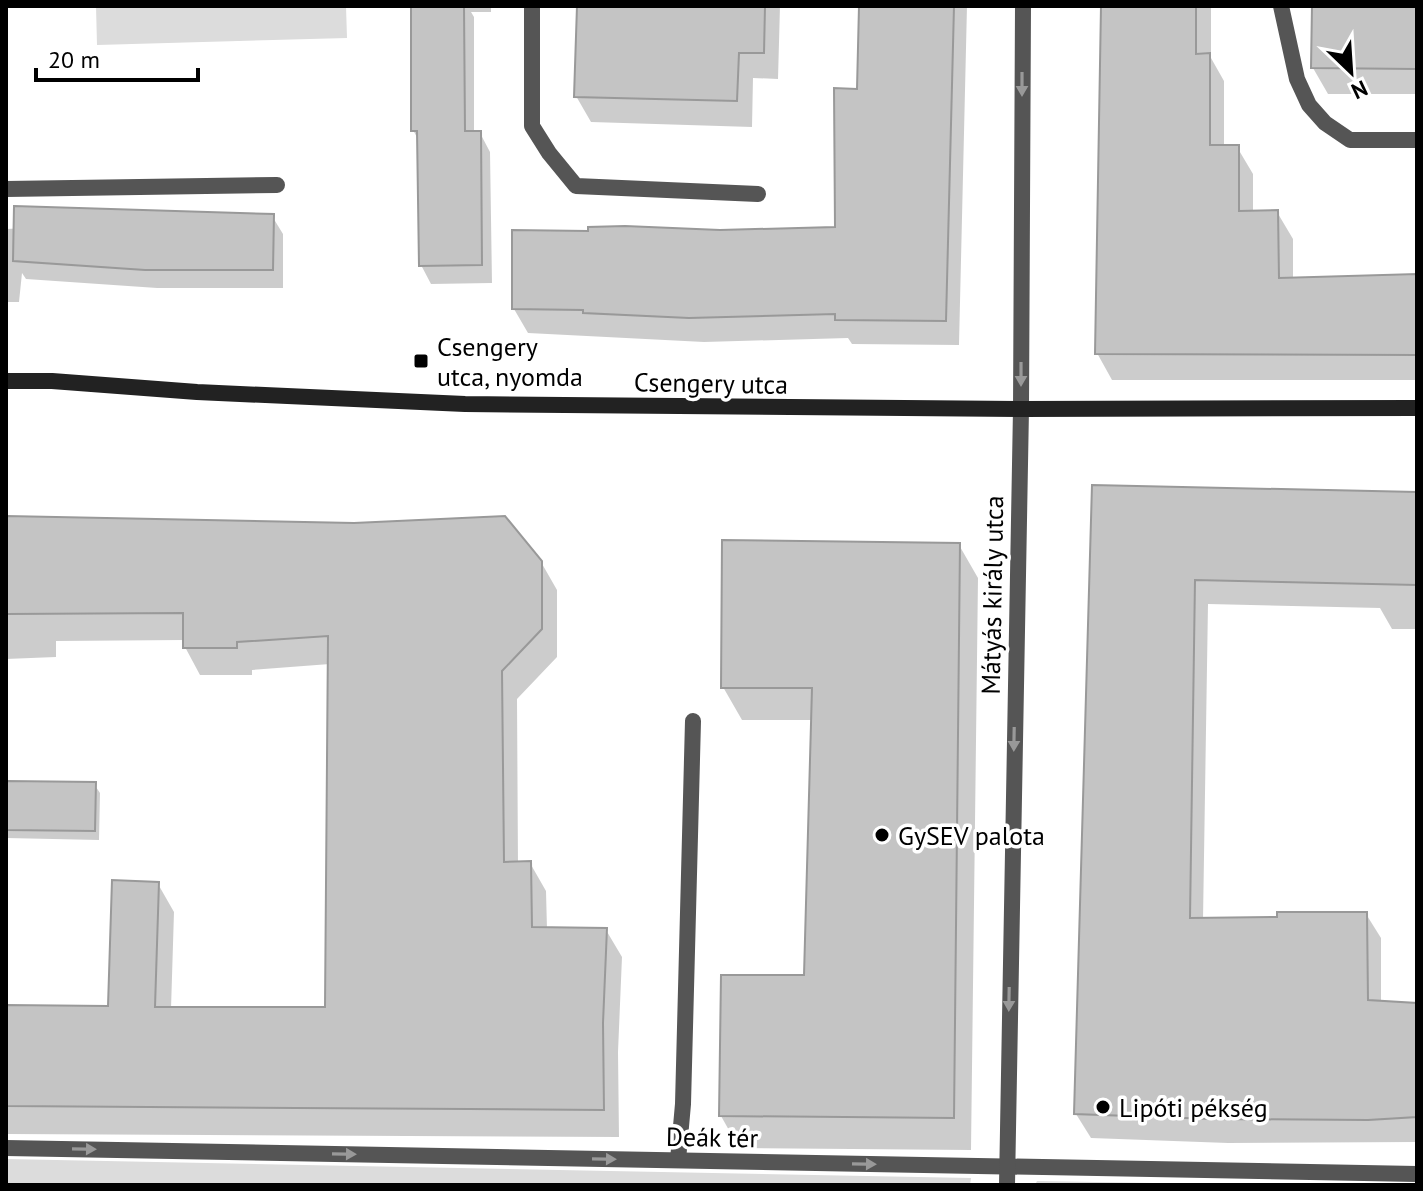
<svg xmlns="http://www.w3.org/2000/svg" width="1423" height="1191" viewBox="0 0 1423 1191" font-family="'PT Sans',sans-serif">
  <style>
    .green { fill: #dcdcdc }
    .shadow { fill: #0003 }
    .building { fill: #c4c4c4; stroke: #999; stroke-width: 2 }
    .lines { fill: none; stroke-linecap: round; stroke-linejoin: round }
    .service { stroke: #555; stroke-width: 16 }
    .minor { stroke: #555; stroke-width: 16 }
    .tertiary { stroke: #555; stroke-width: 16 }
    .secondary { stroke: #222; stroke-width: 16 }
    .oneway { fill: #999 }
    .poi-dot { fill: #000; stroke: #fff; stroke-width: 3 }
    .labels { text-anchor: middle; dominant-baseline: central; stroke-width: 7; stroke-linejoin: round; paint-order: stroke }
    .poi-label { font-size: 26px; fill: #000; stroke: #fff; text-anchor: start }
    .street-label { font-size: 26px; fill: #000; stroke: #fff }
  </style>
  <rect width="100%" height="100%" fill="#fff"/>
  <path class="green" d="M96,6H346L347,38L97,45Z
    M6,1159L971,1178L970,1185H6Z
    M1037,1181L1271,1185H1035Z"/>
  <path class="shadow" d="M412,6H491V12H471L474,17V133H480L490,152L492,283L431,284L421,265L419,141L413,130Z
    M579,6H780L778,79L753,78L752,127L591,122L576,96Z
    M861,6H967L959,345L852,344L848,338L704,342L528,333L514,309L720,232L837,229L859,91Z
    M1102,6H1211V58L1224,81V147H1237L1253,174V212H1277L1293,239V280L1417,276V380H1112L1097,353Z
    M1314,6H1417V94H1328L1313,68Z
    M272,216L283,234V288H157L26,279L22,273L19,302H6V229Z
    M1094,487L1417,494V629H1392L1380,608L1208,604L1203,920L1279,919L1366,914L1381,938V1003L1417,1005V1142L1228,1143L1091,1138L1076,1114Z
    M6,518L541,562L557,590V657L517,699L518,864L530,863L546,891L547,929L606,930L622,957L618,1052L619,1137L6,1134V1007L110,1008L158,884L174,912L171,1009H327L330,664L252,670V675H200L185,647V640L56,641V657L6,659Z
    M959,545L978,578L971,1150L739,1148L721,1116L806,977L813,720H742L723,687Z
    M6,783L94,784L100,793L99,840L6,838Z"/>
  <path class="building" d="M411,6H464L465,131H481L482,265L419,266L417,131H411Z
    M577,6H765L764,53H739L737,101L574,97Z
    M859,6H954L946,321L835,320V314L689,318L583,313V310L512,309V230L588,231V227L625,226L720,230L835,227L834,88L857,89Z
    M1101,6H1196V54L1210,53V145H1239V211L1278,210L1279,278L1417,274V355L1095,354Z
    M1312,6H1417V69L1311,68Z
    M14,206L274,214L273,270H145L13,261Z
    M1092,485L1417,492V585L1195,580L1190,918L1277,917V912H1367L1368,1000L1417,1003V1117L1368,1120L1213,1119L1074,1114Z
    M6,516L354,523L505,516L542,561V629L502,671L504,862L531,861L532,927L607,928L603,1023L604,1110L6,1106V1005L108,1006L112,880L159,882L155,1007H325L328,636L237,642V648H183V613L6,614Z
    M722,540L960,543L954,1118L719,1116L721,975H804L812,688H721Z
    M6,781L96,782L95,831L6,830Z"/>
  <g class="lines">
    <path class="service" d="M532,6V126L549,153L576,186L758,194
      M1281,6L1297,79L1309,105L1325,123L1350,140H1417
      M6,189L277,185
      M678,1160L683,1104L693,721"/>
    <path class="minor" d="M1021,409L1023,6
      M6,1148L1417,1174"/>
    <path class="tertiary" d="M1007,1185L1021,409"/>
    <path class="secondary" d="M6,381H52L197,392L465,404L1021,409L1417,408"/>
  </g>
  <defs><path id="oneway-solid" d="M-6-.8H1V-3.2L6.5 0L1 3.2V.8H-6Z" transform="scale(2)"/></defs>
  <g class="oneway">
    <use href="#oneway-solid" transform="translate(1022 84) rotate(90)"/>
    <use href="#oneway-solid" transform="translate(1021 374) rotate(90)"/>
    <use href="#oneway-solid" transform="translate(1014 739) rotate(91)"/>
    <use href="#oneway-solid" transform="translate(1009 999) rotate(91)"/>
    <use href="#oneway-solid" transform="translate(84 1149) rotate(1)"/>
    <use href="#oneway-solid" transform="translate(344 1154) rotate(1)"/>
    <use href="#oneway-solid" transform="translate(604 1159) rotate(1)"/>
    <use href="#oneway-solid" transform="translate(864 1164) rotate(1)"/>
  </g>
  <g class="poi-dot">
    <rect x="413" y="353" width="16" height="16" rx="4"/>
    <circle cx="882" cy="835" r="8"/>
    <circle cx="1103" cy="1107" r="8"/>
  </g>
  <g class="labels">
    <g class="poi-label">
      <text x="437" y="346">Csengery<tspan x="437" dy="30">utca, nyomda</tspan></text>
      <text x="898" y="835">GySEV palota</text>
      <text x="1119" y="1107">Lipóti pékség</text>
    </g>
    <g class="street-label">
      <text transform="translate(711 383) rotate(1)">Csengery utca</text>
      <text transform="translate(992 595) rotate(-89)">Mátyás király utca</text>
      <text transform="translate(712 1137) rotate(1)">Deák tér</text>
    </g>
  </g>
  <rect width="1423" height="1191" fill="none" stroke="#000000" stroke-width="16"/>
  <g transform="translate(1351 72) rotate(155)" stroke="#ffffff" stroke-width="6" paint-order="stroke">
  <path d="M0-6L14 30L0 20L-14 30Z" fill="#000000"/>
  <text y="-12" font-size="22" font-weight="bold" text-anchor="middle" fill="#000000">N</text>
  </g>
  <path d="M36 68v12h162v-12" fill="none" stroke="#000000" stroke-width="4"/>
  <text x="48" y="68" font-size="24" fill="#000000" stroke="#ffffff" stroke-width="6" paint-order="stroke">20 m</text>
</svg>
